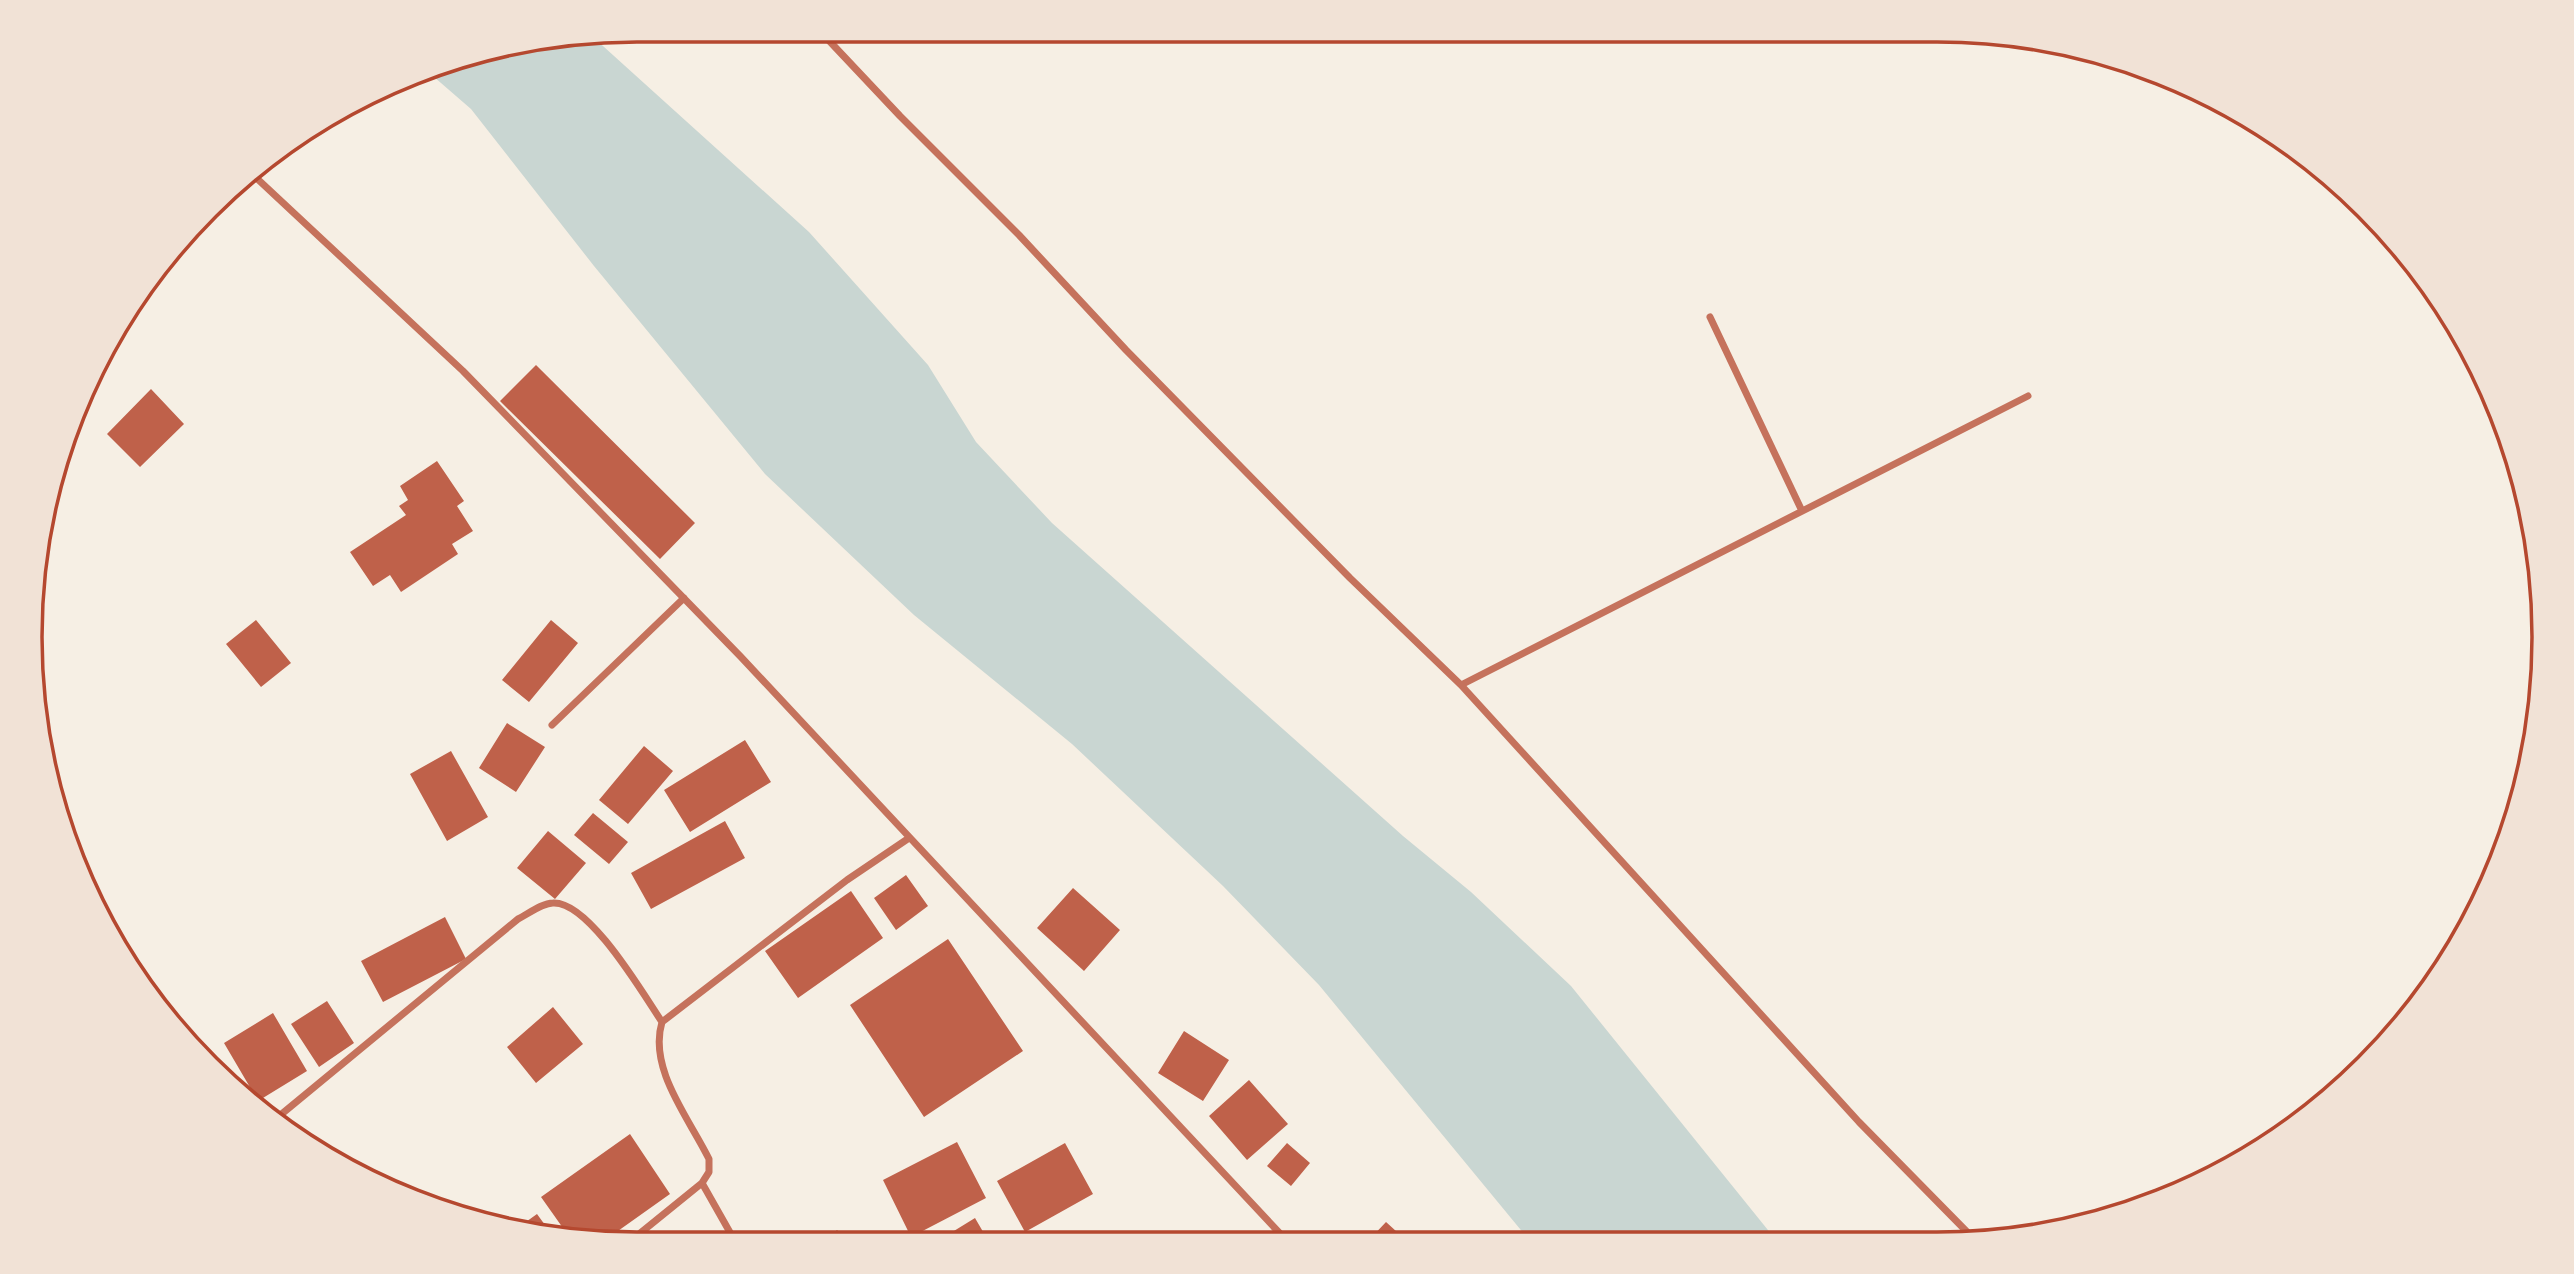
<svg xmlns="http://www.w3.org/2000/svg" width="2574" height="1274" viewBox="0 0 2574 1274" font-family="Quicksand,sans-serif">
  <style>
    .water { fill: #c9d6d2 }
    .building { fill: #bf614a }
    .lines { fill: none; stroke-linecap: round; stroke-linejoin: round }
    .minor { stroke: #c5725c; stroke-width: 7 }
    .rim { fill: none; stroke: #b5482f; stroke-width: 3.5 }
  </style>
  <rect width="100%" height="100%" fill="#f6efe4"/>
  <path class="water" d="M593,37L809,232L928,365L976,442L1052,523L1403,836L1471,892L1571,986L1776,1240H1529L1319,985L1223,886L1072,744L914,615L765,474L594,266L471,109L426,70L441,62Z"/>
  <path class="building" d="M536,365L695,523L660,559L500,401Z
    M151,389L184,424L140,467L107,434Z
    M437,461L464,501L457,506L473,531L452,544L458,554L401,592L390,575L373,586L350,552L406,515L399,506L408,500L400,486Z
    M256,620L291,663L261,687L226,644Z
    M551,620L578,643L529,702L502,680Z
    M507,723L545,747L516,792L479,768Z
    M745,740L771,782L690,832L664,790Z
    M644,746L673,771L628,824L599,800Z
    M451,751L488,817L447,841L410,774Z
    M593,813L628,842L609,864L574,835Z
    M725,821L745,858L651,909L631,873Z
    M548,831L586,863L555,899L517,868Z
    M906,875L928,906L896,930L874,898Z
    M1073,888L1120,930L1084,971L1037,928Z
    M851,891L883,938L798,998L765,951Z
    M445,917L466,959L383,1002L361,961Z
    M948,939L1023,1051L924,1117L850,1005Z
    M327,1001L354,1043L319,1067L291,1024Z
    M553,1007L583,1044L536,1083L507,1047Z
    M273,1013L307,1071L258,1101L224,1043Z
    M1184,1031L1229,1060L1203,1101L1158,1073Z
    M1249,1080L1288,1124L1247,1160L1209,1116Z
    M630,1134L670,1194L601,1243L570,1238L541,1197Z
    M957,1142L986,1198L911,1237L883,1180Z
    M1065,1143L1093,1194L1025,1232L997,1181Z
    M1287,1143L1310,1163L1291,1186L1267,1166Z
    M537,1214L553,1236L516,1229Z
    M975,1218L989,1242H936Z
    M1386,1222L1407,1241H1368Z
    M837,1230L849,1242H824Z"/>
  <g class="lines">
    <path class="minor" d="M819,30L900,116L1019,235L1126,350L1350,578L1461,685L1859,1122L1974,1239
      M250,172L463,371L741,657L1287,1241
      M1710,317L1802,511
      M1461,685L2028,396
      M552,725L684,598
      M278,1117L518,919C528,914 542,903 553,903C589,901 643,994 662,1022
      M702,1183L736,1243
      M628,1243L702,1183L709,1172V1159C689,1118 648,1069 662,1022L847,880L909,838"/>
  </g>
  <path d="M0 0H2574V1274H0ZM637 42H1937A595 595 0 0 1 2532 637V637A595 595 0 0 1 1937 1232H637A595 595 0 0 1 42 637V637A595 595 0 0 1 637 42Z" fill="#f1e2d6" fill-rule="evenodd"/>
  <path class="rim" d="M637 42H1937A595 595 0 0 1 2532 637V637A595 595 0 0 1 1937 1232H637A595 595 0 0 1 42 637V637A595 595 0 0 1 637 42Z"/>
</svg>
